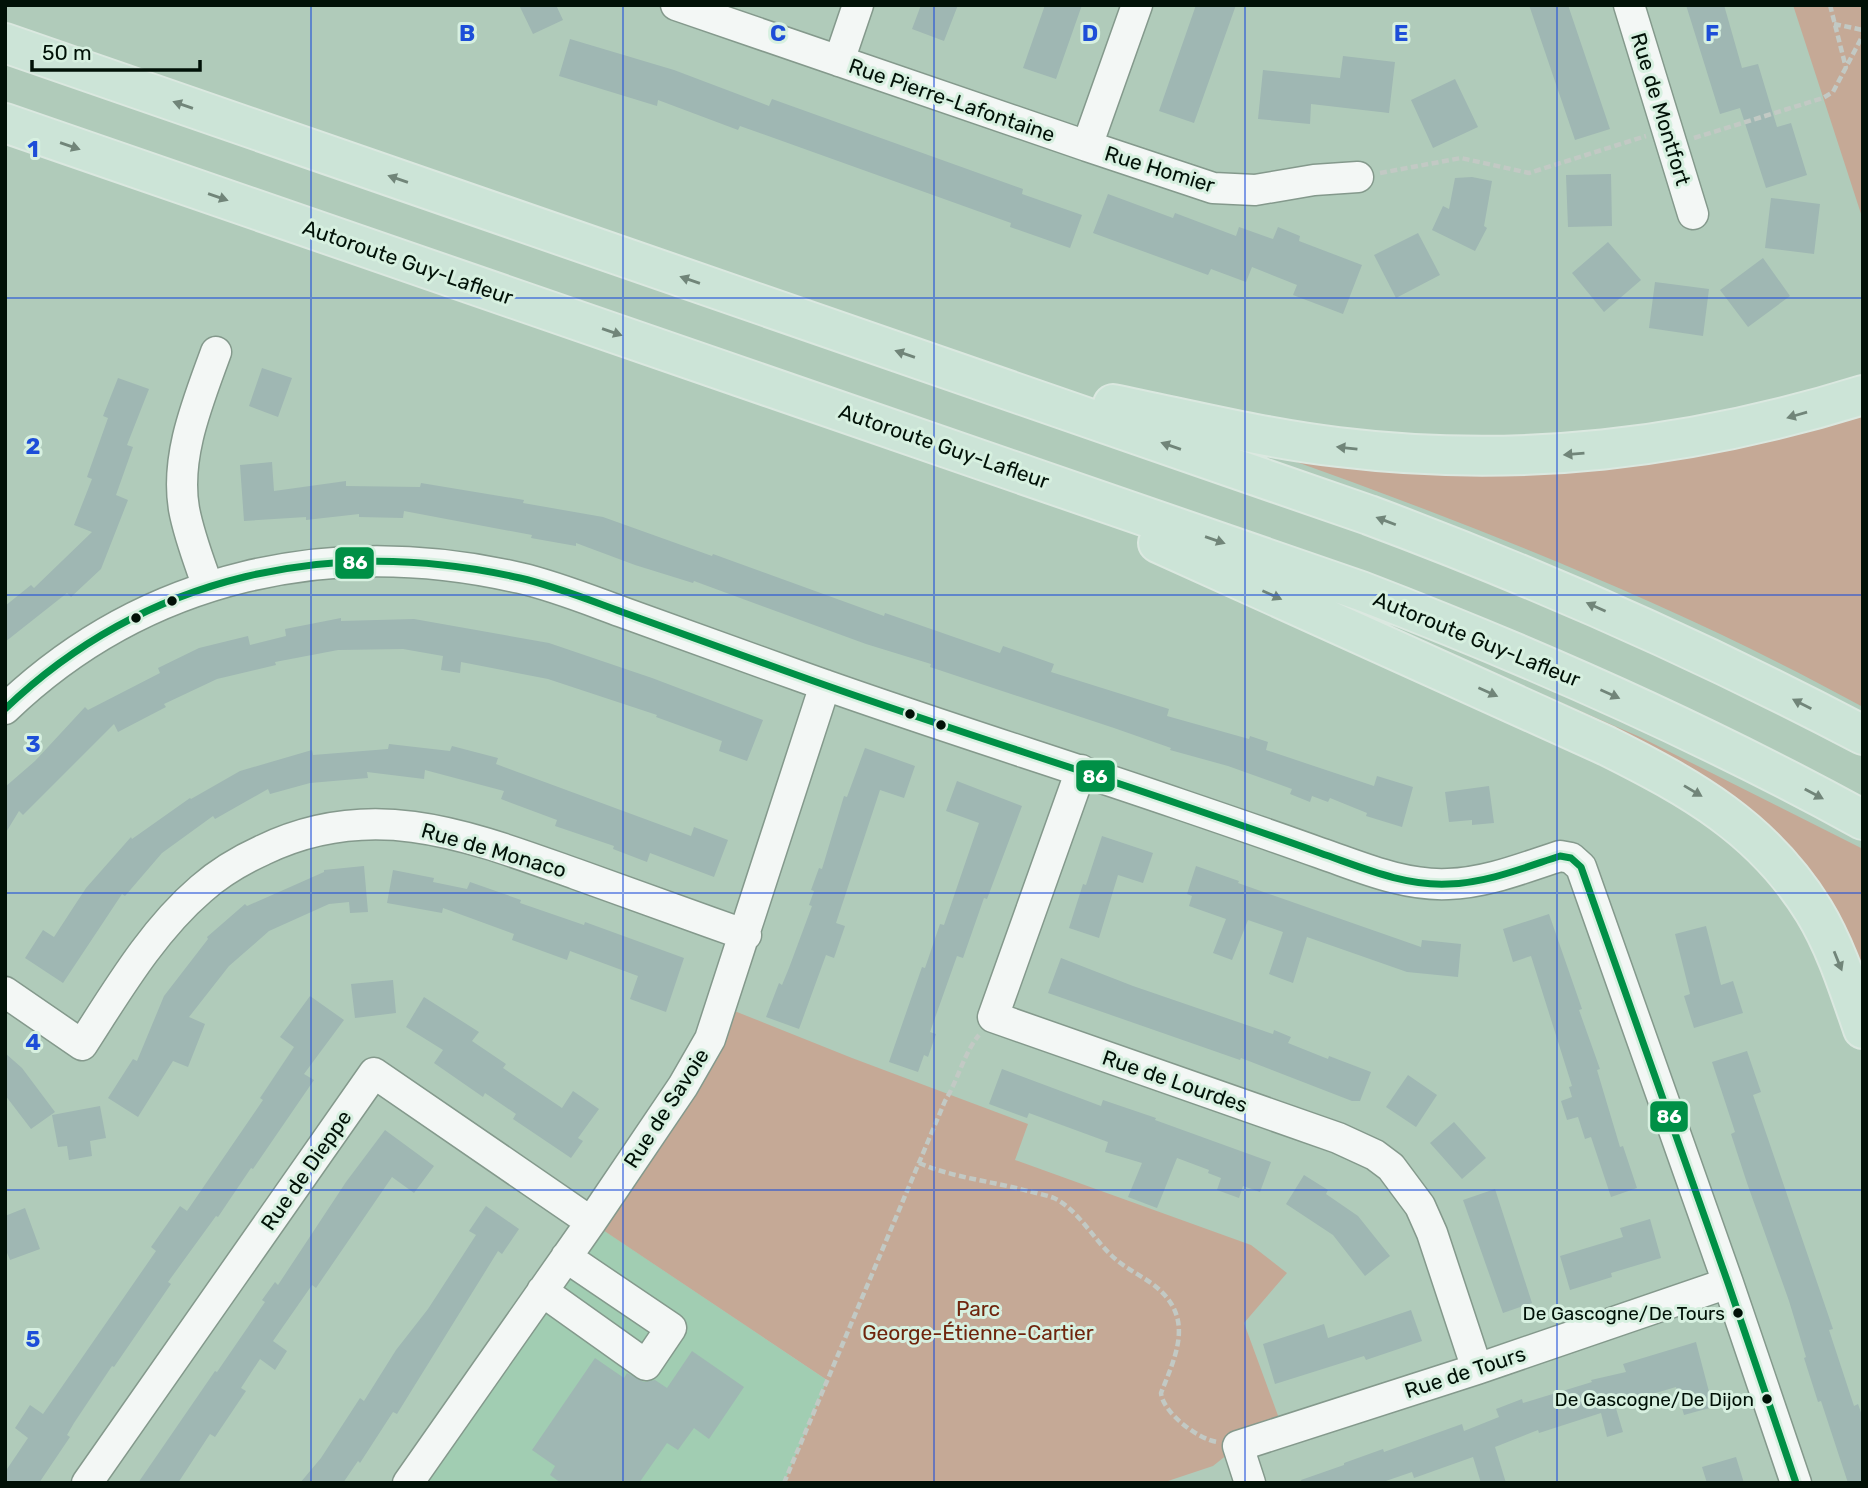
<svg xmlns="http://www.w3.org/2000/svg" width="1868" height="1488" viewBox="0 0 1868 1488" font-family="Rubik,sans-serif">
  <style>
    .built { fill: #a1cdb2 }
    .green { fill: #c5a996 }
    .building { fill: #9fb7b3 }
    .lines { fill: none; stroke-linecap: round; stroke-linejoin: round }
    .minor-casing { stroke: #84998c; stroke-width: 33 }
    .highway-casing { stroke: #dbe8e0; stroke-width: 42 }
    .path { stroke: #c2c9c4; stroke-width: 4.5; stroke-dasharray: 7 3.5; stroke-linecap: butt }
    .minor { stroke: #f3f7f5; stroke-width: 30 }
    .highway { stroke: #cce4d7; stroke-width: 38 }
    .bus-1-casing { stroke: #d7f0e0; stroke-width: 12 }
    .bus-1 { stroke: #009046; stroke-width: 7 }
    .oneway { fill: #718579 }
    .grid { fill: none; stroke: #1d4ed8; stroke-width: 2; stroke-opacity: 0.55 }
    .bus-dot { fill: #011107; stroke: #d7f0e0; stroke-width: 2.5 }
    .labels { text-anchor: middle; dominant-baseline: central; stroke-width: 6; stroke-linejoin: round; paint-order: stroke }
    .bus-label { font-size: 19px; fill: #011107; stroke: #d7f0e0; text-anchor: end }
    .street-label { font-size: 21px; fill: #011107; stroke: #d7f0e0 }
    .park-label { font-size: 21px; fill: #6f250d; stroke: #d7f0e0 }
    .grid-label { font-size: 23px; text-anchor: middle; font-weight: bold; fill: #1d4ed8; stroke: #d7f0e0; stroke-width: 6; stroke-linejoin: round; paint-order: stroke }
    .line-badge { stroke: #d7f0e0; stroke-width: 2.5 }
    .badge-label { font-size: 19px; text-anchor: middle; font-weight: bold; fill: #fff }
  </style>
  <rect width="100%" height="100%" fill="#b0cbba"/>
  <path class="built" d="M591,1222L828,1381L784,1483H408Z"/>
  <path class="green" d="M1793,5H1863V220Z
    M1863,409V707C1677,605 1479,527 1280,456L1360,463Z
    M1433,647L1640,737L1863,849V997L1809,883Z
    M722,1006L852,1058L1028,1124L1015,1160L1251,1245L1287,1273L1244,1323L1284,1432L1238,1446L1213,1466L1162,1483H784L827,1380L591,1222Z"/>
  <path class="building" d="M519,5H556L563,20L533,34Z
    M921,5H958L944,41L912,29Z
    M1045,5H1082L1056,79L1023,68Z
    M1196,5H1236L1194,123L1159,111Z
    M1529,5H1568L1610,129L1575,140Z
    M1686,5H1724L1742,68L1758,64L1777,127L1791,123L1807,175L1766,188L1740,108L1720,114Z
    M570,39L674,70L769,106L772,99L1023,189L1022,194L1082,215L1070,248L1010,227L1011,223L740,126L738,130L658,100L657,106L559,76Z
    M1343,56L1395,62L1389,113L1311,104L1310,124L1258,119L1263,70L1340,78Z
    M1455,79L1478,127L1433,148L1411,100Z
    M1611,174L1612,226L1568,227L1566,175Z
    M1472,177L1492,181L1484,226L1487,228L1475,251L1432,230L1443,206L1449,209L1455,178Z
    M1108,194L1173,218L1175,213L1236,236L1239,227L1273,239L1278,227L1300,236L1299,241L1362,265L1343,314L1293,295L1297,285L1252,267L1246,282L1211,269L1208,275L1093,233Z
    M1771,198L1820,204L1814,254L1765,248Z
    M1418,233L1440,275L1396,298L1374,255Z
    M1608,242L1641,280L1604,312L1572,273Z
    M1763,258L1790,296L1748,327L1720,290Z
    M1655,282L1709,289L1703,336L1649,328Z
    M262,368L292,378L278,417L249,406Z
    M118,378L149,389L127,445L133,447L116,495L128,500L101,569L71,597L67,593L5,642V606L31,585L34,588L92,532L74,525L92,479L87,477L108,418L103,416Z
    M272,462L274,491L346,481V486L420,487L421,483L524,500L523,503L603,517L712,556L713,554L884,616L885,613L1000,653L1003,646L1054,664L1051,672L1169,709L1167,716L1249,739L1250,736L1268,742L1266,750L1374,786L1377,776L1413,787L1402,827L1366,816L1367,813L1330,798L1328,802L1312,796L1310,802L1290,794L1292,789L1228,766L1170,750L1171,748L1114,728L930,667L931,664L866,644L694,581L693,583L635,565L576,543V546L531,538L532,535L404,511L403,518L359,517V514L306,520V517L244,521L240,465Z
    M341,618V621L414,619L549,643L652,678L763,720L747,761L719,751L722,741L656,717L657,715L548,679L461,662L460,673L441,670L443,656L403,649L338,650L275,662L276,665L217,679L164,704L166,707L118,732L114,724L23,815L19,811L5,834V787L35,761L85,707L88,710L160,673L158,668L199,648L248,636L250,645L286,636L285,629Z
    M389,744L450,751L452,746L498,758L496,764L691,836L694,827L728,840L714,877L650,853L647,862L613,849L614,846L555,826L557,820L501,799L504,791L425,770L424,779L367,772L368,778L310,783L270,794L268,789L215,819L213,816L162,853L125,896L122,894L63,983L25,958L43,930L54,937L86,888L131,837L132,839L190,798L191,799L240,771L312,750L313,755L388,749Z
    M865,748L915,766L904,798L880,790L836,923L845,926L834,958L826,955L799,1029L766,1017L779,983L782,985L789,968L812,906L809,905L814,891L811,890L819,868L822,869L844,796L847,797Z
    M957,781L1022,806L987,899L984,898L963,958L957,956L930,1032L936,1034L928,1057L924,1055L918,1072L889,1062L922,967L925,968L940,924L944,925L979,823L946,811Z
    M1489,786L1494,823L1472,825V820L1449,822L1445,792Z
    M1102,836L1153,853L1143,883L1118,875L1099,938L1069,928L1083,884L1086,885Z
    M364,866L368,912L350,913L349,902L329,904L269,931L229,966L189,1017L205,1024L188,1067L173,1061L138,1117L108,1098L133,1059L137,1061L164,996L208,939L207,937L245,904L247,906L324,872V870Z
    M1196,866L1239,881L1238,883L1421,947L1422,940L1461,944L1458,977L1407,972L1307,937L1293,983L1269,974L1283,932L1248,920L1232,960L1213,953L1226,919L1189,906L1192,896L1187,894Z
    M393,870L434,878L433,882L467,889L470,882L521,900L520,903L584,925L585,922L684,958L666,1012L630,999L638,976L570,951L567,960L512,940L514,934L443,908L442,913L387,903Z
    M1549,914L1582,1009L1579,1010L1600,1069L1597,1070L1620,1147L1623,1146L1637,1188L1611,1197L1591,1137L1585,1139L1578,1117L1567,1120L1561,1101L1572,1097L1569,1087L1572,1086L1531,956L1513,962L1503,929Z
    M1706,926L1721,985L1733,981L1743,1013L1694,1028L1684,996L1690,994L1675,934Z
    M1061,958L1133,986L1273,1034L1274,1030L1291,1037L1288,1043L1328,1059L1329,1056L1371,1072L1360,1101H1352L1241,1058L1240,1060L1048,993Z
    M393,980L396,1013L355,1018L351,984Z
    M310,996L344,1020L304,1074L314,1080L253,1169L251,1168L218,1217L216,1216L168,1282L171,1284L114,1367L112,1366L74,1423L67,1435L70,1437L39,1483H5V1472L28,1438L15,1428L30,1405L43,1414L156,1251L151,1247L180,1206L187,1211L263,1100L260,1098L294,1047L280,1037Z
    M424,997L479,1032L472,1041L506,1064L503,1068L562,1108L573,1091L599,1109L578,1138L583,1141L571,1158L513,1119L516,1114L485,1093L483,1097L434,1063L443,1050L406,1027Z
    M1747,1051L1761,1092L1753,1095L1833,1329L1829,1330L1854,1406L1858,1404L1863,1418V1483H1848L1821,1401L1818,1402L1804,1358L1806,1357L1789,1301L1747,1183L1731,1134L1735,1132L1712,1062Z
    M5,1053L22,1068L55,1112L31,1129L5,1095Z
    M1002,1069L1101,1106L1103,1100L1156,1118L1155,1120L1271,1162L1260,1192L1243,1186L1239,1198L1217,1190L1221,1178L1208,1173L1209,1170L1177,1158L1157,1208L1128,1197L1142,1163L1105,1152L1108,1142L1029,1113L1027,1118L989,1104Z
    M1408,1075L1437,1095L1416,1127L1386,1107Z
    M100,1106L106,1138L90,1141L92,1156L69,1160L67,1146L58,1147L52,1115Z
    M1454,1122L1486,1158L1462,1179L1430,1143Z
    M385,1130L434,1166L414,1193L392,1177L316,1288L312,1285L273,1341L287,1351L275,1370L260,1359L241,1388L246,1391L215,1437L210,1434L178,1483H138L215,1371L217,1372L265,1302L262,1300L275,1282L278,1285L346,1182Z
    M1304,1175L1328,1190L1326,1194L1358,1216L1390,1256L1365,1276L1333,1235L1286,1204Z
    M1495,1189L1532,1303L1503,1313L1463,1200Z
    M486,1206L519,1229L502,1254L498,1251L397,1414L393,1412L360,1463L358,1461L343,1483H300L321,1458L360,1398L364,1401L396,1350L428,1309L476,1235L469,1231Z
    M25,1208L40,1249L10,1260L5,1248V1216Z
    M1650,1219L1661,1258L1611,1273L1612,1277L1570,1290L1560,1256L1623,1237L1620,1228Z
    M1411,1310L1422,1341L1366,1360L1364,1356L1275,1384L1263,1344L1324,1324L1328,1338Z
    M1696,1342L1713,1407L1684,1415L1676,1387L1615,1405L1623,1432L1607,1437L1601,1413L1539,1433L1538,1430L1495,1447L1506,1483H1481L1473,1457L1414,1478L1412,1472L1380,1483H1302L1301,1480L1344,1465V1463L1383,1449L1384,1452L1462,1424L1464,1431L1499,1417L1496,1409L1522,1399L1523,1403L1592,1382L1591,1380L1626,1372L1623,1364Z
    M692,1351L744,1387L709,1439L694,1428L678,1450L667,1443L639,1483H561L550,1475L555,1466L532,1450L595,1358L624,1378L627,1373L644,1382L655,1380L667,1388Z
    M1736,1457L1744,1483H1707L1702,1467Z"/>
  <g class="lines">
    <g class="minor-casing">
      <path id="minor" d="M676,5L1087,146L1137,5
        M1629,5L1693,214
        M839,61L858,5
        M1087,146L1213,188L1255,190L1314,180L1358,177
        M208,587C199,561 189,536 184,509C175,456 198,402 216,352
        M5,709C146,574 333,535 520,578C555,586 589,600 622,612C680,633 737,654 794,674C921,720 1051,760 1179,804C1226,820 1273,836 1320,853C1361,867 1403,886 1448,884C1486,883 1523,868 1560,856L1571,858L1581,867L1728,1283L1796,1483
        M1081,770L993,1017L1338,1138L1375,1155L1391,1167L1420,1206L1432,1233L1477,1369
        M5,992L82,1045C117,991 152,931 201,889C219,873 241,860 263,850C373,797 469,836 576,874C632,894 689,915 746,935
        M542,1291L646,1365L671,1328L566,1257
        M87,1483L374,1073L591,1222
        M408,1483L591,1222L683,1086L710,1039L825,685
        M1250,1483L1238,1446L1477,1369L1728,1283"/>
    </g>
    <g class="highway-casing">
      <path id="highway" d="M5,43L1369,515C1538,578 1703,651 1863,735
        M5,123L1361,591C1533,657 1701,731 1863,820
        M1113,404C1187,419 1262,438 1338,447C1519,469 1689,449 1863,395
        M1158,543L1607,746C1691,788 1763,828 1814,911C1836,947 1849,989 1863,1029"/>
    </g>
    <path class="path" d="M1830,5L1846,68
      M1834,24L1863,30
      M1694,138L1823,98L1833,92L1863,35
      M1380,173L1461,158L1529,173L1646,136
      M919,1163C954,1178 991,1181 1028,1191C1036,1193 1046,1195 1054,1198C1077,1209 1093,1238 1111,1255C1124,1268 1141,1275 1155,1286C1195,1318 1176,1355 1161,1393C1163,1413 1198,1439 1217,1442
      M784,1483L945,1101C958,1080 964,1053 979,1035"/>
    <use href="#minor" class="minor"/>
    <use href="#highway" class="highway"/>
    <g class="bus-1-casing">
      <path id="bus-1" d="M5,709C146,574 333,535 520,578C555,586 589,600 622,612C680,633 737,654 794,674C921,720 1051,760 1179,804C1226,820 1273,836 1320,853C1361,867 1403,886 1448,884C1486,883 1523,868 1560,856L1571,858L1581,867L1728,1283L1796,1483"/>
    </g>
    <use href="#bus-1" class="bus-1"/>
  </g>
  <defs><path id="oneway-solid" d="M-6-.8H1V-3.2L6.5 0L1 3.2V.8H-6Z" transform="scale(1.75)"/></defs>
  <g class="oneway">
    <use href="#oneway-solid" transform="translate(183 105) rotate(-161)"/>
    <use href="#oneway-solid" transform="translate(70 146) rotate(19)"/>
    <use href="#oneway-solid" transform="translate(398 179) rotate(-161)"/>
    <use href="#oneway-solid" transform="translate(218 197) rotate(19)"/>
    <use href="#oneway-solid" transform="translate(690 280) rotate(-161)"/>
    <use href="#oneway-solid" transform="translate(612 332) rotate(19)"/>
    <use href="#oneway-solid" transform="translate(905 354) rotate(-161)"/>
    <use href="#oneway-solid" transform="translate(1797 415) rotate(164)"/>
    <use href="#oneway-solid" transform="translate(1171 446) rotate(-161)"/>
    <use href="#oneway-solid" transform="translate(1347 448) rotate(-174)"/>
    <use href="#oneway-solid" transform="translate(1574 454) rotate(175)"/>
    <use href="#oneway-solid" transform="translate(1386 521) rotate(-159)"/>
    <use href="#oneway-solid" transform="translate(1215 540) rotate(19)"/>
    <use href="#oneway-solid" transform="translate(1272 595) rotate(24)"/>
    <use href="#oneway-solid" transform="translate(1596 607) rotate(-156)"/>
    <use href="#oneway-solid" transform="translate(1488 692) rotate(24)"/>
    <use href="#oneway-solid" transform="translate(1610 694) rotate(24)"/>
    <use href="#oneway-solid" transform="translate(1802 704) rotate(-153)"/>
    <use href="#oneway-solid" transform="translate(1693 791) rotate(31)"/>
    <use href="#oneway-solid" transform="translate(1814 794) rotate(28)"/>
    <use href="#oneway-solid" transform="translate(1838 961) rotate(68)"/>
  </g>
  <path class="grid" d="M311,5V1483M623,5V1483M934,5V1483M1245,5V1483M1557,5V1483M5,298H1863M5,595H1863M5,893H1863M5,1190H1863"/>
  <g class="bus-dot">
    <circle cx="172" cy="601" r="6"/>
    <circle cx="136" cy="618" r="6"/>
    <circle cx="910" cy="714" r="6"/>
    <circle cx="941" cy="725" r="6"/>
    <circle cx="1738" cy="1313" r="6"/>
    <circle cx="1767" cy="1399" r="6"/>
  </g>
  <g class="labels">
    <g class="bus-label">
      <text x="1725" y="1313">De Gascogne/De Tours</text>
      <text x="1754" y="1399">De Gascogne/De Dijon</text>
    </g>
    <g class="street-label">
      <text transform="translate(952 100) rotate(19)">Rue Pierre-Lafontaine</text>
      <text transform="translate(1661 109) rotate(73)">Rue de Montfort</text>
      <text transform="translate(1160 169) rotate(17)">Rue Homier</text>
      <text transform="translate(408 262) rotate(19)">Autoroute Guy-Lafleur</text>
      <text transform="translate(944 446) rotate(19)">Autoroute Guy-Lafleur</text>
      <text transform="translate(1477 639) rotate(22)">Autoroute Guy-Lafleur</text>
      <text transform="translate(494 850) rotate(16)">Rue de Monaco</text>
      <text transform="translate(1175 1081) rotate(19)">Rue de Lourdes</text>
      <text transform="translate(666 1108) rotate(-57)">Rue de Savoie</text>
      <text transform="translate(306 1170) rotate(-55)">Rue de Dieppe</text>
      <text transform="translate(1465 1372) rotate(-18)">Rue de Tours</text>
    </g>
    <g class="park-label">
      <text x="978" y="1308">Parc<tspan x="978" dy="24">George-Étienne-Cartier</tspan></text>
    </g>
  </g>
  <g class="grid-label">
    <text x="467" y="41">B</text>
    <text x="778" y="41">C</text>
    <text x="1090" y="41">D</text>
    <text x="1401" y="41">E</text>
    <text x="1712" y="41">F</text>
    <text x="33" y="157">1</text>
    <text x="33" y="454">2</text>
    <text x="33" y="752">3</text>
    <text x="33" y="1050">4</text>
    <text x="33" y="1347">5</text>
  </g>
  <g class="line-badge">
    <rect x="334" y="546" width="41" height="34" rx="7" fill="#009046"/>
    <rect x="1075" y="759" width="41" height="34" rx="7" fill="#009046"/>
    <rect x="1649" y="1100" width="40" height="33" rx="7" fill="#009046"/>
  </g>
  <g class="badge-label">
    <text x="355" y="569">86</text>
    <text x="1095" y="783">86</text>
    <text x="1669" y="1123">86</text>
  </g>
  <rect width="1868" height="1488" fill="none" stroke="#011107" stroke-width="14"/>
  <path d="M32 60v10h168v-10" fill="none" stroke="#011107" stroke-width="3.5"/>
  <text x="42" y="60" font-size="21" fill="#011107" stroke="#d7f0e0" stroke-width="5" paint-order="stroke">50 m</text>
</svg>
